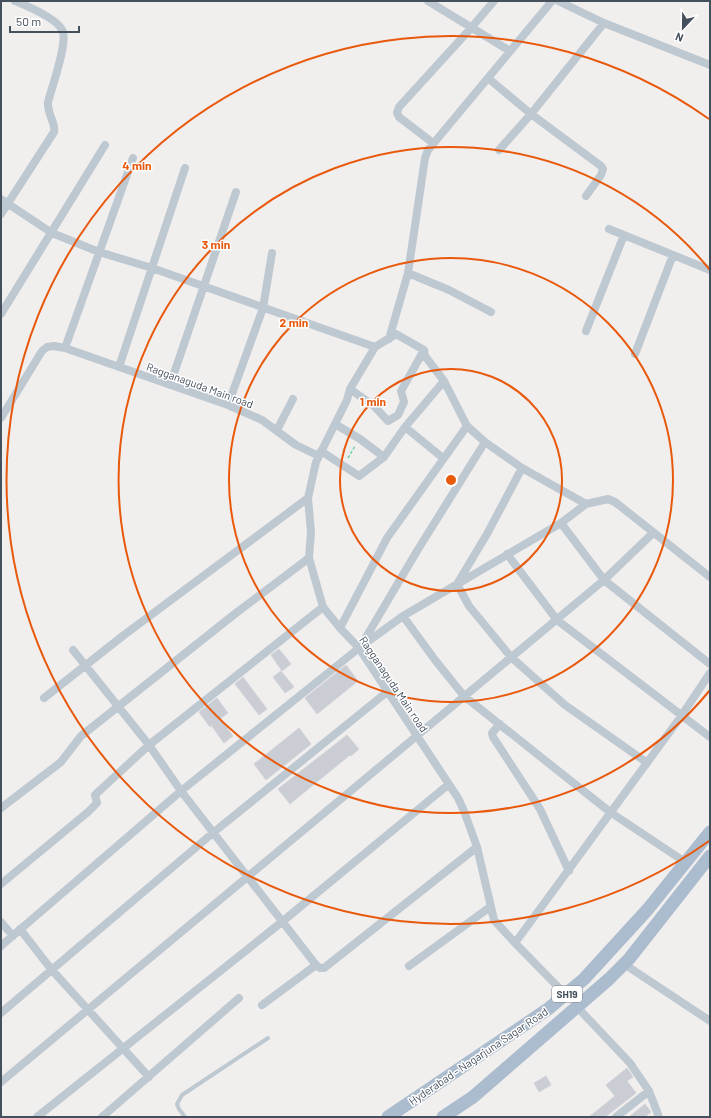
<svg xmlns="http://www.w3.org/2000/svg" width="711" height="1118" viewBox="0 0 711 1118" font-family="Barlow,sans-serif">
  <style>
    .building { fill: #cacdd3; stroke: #d2d4da }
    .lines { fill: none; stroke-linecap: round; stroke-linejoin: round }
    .path { stroke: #70d1a8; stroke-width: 1.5; stroke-dasharray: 3 2; stroke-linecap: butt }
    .service { stroke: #bec8d1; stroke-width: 4 }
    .minor { stroke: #bec8d1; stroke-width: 8 }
    .primary { stroke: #acbccf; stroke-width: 13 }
    .ring { fill: none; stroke: #e8590c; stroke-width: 2 }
    .labels { text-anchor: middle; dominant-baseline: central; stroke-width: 3; stroke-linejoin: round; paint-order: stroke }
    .shield { fill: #fff; stroke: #7d848e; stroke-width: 1 }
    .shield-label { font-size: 10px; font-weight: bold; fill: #45505d }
    .street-label { font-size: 11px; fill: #45505d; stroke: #fff }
    .centre { fill: #e8590c; stroke: #fff; stroke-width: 2 }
    .ring-label { font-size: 12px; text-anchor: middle; font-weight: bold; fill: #e8590c; stroke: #fff; stroke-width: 3; stroke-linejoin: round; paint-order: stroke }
  </style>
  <rect width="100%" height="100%" fill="#f1eeee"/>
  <path class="building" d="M279,649L291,664L282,671L271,655Z
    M346,665L358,681L317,714L305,698Z
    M281,671L294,687L285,693L273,677Z
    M243,677L267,709L259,715L235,684Z
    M217,698L228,713L220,719L233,736L224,743L211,725L210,727L199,712Z
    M299,728L311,744L266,780L254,764Z
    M347,735L359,749L351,756L350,755L290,804L278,789Z
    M627,1068L633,1077L627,1081L636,1093L605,1117H589L615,1096L606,1085Z
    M546,1076L551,1085L539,1092L534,1083Z
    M645,1104L651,1112L644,1117H629Z"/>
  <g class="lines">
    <path class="path" d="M348,458L355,446"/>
    <path class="service" d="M185,1117L179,1109L177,1104L182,1095L268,1038"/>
    <path class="minor" d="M428,1L510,51
      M558,1L604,23L710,65
      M488,78L531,114L601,166L603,169L601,175L586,196
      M433,143L399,117L397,113L399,107L472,27L494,1
      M499,150L531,114L604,23
      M1,199L52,233L99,252L152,268L375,347
      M1,214L54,132C56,123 47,114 48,102C52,87 67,45 63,32C59,19 27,6 15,1
      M609,229L710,270
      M408,273L449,290L491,312
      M1,314L105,145
      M586,331L624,235
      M389,339L408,273L425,158L428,150L552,1
      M65,348L133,158
      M635,354L673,255
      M119,367L185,168
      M170,385L236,192
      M350,389L374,406L388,421L398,415L404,402L401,391L424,350
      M228,405L263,308L272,253
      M1,418L42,351L47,347L54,346L65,348L228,405L262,420L296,445L319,456L316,462L308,498L311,532L309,558L323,607L340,628L359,648L458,798L464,811L477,847L494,920L515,943L566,995
      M335,424L360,439L384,457
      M405,427L444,381
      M277,430L293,399
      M321,451L359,476L384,457L405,427L443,458
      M319,456L347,400L350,389L375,347L396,334L424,350L425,356L444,381L467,426L485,442L522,468L586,504
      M522,468L487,534L457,584L469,606L511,657L565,705L646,762
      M561,523L604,580L710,664
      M507,554L557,620L710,737
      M403,616L435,660L464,696L610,812L685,862
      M340,628L387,538L467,426
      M362,644L417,551L485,442
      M73,650L149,745L181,791L316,965
      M44,698L124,635L308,498
      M500,724L492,733L493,737L540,809L569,871
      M1,808L61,762L81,736L236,613L309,558
      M1,884L88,812L97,803L95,795L96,794L149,745L323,607
      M1,922L13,936
      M20,929L51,969L149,1077
      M515,943L682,715L710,673
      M1,946L181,791L359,648L403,616L561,523L586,504L608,499L615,502L710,577
      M624,964L710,1021
      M409,966L490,907
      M262,1005L316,965L320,968H324L477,847
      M577,1007L630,1063L649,1091L659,1117
      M1,1013L214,832L387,692
      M1,1082L604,580L653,533
      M37,1117L283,921L449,784
      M102,1117L239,998
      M616,1117L649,1091"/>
    <path class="primary" d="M388,1117L548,1009L584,979L648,909L710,832
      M443,1117L473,1097L609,979L629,959L710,856"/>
  </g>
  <g class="ring">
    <circle cx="451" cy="480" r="111"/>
    <circle cx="451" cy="480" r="222"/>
    <path d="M710 690A333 333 0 1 1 710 270"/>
    <path d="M709 841A444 444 0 1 1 709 119"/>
  </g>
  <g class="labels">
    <rect class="shield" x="552" y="986" width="30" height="16" rx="3"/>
    <g class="shield-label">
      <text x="567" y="994">SH19</text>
    </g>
    <g class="street-label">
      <text transform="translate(200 385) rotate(20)">Ragganaguda Main road</text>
      <text transform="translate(394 684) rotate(56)">Ragganaguda Main road</text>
      <text transform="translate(478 1056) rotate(-34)">Hyderabad - Nagarjuna Sagar Road</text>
    </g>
  </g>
  <circle cx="451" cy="480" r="6" class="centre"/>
  <g class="ring-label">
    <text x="137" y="170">4 min</text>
    <text x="216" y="249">3 min</text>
    <text x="294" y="327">2 min</text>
    <text x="373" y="406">1 min</text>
  </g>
  <rect width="711" height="1118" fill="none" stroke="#45505d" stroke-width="4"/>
  <g transform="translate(683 28) rotate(202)" stroke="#ffffff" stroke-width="3" paint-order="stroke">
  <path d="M0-3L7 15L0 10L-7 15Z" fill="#45505d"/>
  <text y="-6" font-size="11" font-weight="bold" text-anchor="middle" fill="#45505d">N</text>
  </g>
  <path d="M10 26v6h69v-6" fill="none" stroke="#45505d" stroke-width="2"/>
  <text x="16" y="26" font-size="12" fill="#45505d" stroke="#ffffff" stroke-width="3" paint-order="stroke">50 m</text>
</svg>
